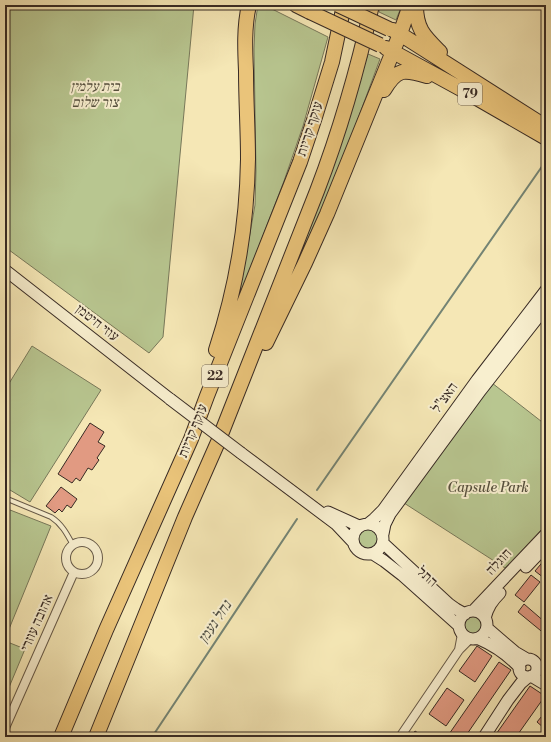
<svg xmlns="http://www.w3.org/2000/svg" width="551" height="742" viewBox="0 0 551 742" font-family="'Libre Bodoni','Frank Ruhl Libre',serif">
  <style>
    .green { fill: #b8c690; stroke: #78785a }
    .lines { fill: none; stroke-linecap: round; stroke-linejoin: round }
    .stream { stroke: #748474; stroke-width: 2 }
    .building { fill: #e19a82; stroke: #372a24 }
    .lane-casing { stroke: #665948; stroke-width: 6 }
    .street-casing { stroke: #665948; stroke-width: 10 }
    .secondary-casing { stroke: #372a24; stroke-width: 13 }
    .highway-casing { stroke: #372a24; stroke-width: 16 }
    .lane { stroke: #f8efcf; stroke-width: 4 }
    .street { stroke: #f8efcf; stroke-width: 8 }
    .secondary { stroke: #f8efcf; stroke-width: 11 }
    .highway { stroke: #eac47a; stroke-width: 14 }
    .secondary-bridge-casing { stroke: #372a24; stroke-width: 13; stroke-linecap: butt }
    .highway-bridge-casing { stroke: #372a24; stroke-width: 16; stroke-linecap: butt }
    .secondary-bridge { stroke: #f8efcf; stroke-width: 11 }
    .highway-bridge { stroke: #eac47a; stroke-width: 14 }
    .labels { text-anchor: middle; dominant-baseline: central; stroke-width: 4; stroke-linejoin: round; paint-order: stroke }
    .shield { fill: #f8efcf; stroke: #716557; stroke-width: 1 }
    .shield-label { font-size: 13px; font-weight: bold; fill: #372a24 }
    .park-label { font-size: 14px; font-style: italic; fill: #57513f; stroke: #f8efcf }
    .street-label { font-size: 14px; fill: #372a24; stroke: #f8efcf }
    .water-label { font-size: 15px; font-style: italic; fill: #505046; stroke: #f8efcf }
  </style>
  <rect width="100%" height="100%" fill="#f5e7b5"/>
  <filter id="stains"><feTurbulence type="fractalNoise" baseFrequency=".005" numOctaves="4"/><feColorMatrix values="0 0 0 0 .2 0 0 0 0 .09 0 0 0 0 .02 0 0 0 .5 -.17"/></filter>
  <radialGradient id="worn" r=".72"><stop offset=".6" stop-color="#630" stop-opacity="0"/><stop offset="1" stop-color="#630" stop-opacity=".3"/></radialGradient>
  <path class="green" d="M5,5H194L163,337L149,353L5,247Z
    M258,5H264L328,37L303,126L284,181L231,319L243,273L255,205L256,171L254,49L255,24Z
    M380,5H402L396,20L379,12Z
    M368,54L380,59C351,137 324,216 286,290L329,175Z
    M32,346L101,390L30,502L5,487V390Z
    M492,383L546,425V525L505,568L404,503Z
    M5,508L51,526L7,634L5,633Z
    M356 539a11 11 0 1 1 22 0a11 11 0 1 1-22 0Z
    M463 625a10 10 0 1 1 20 0a10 10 0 1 1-20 0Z
    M5,641L25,649L5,697Z"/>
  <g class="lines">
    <path class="stream" d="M317,490L543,165
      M152,737L297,519"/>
  </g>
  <path class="building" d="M90,423L104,432L98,442L105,446L97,458L99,460L92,470L88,468L80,481L76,478L72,483L58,474Z
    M61,487L77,499L71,508L67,505L62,512L59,509L55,513L46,506Z
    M546,558V576L544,578L535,571Z
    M531,575L540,582L524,602L515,595Z
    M524,604L546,623V635L518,612Z
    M477,646L492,656L475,682L459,671Z
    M499,662L511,670L465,737H447Z
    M530,686L545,696L516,737H494Z
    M447,688L464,700L446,726L429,714Z
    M546,711V726L544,728L537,722Z
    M415,731L424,737H411Z"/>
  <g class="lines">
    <g class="lane-casing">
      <path id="lane" d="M5,498L51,517C62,524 67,534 73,545"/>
    </g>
    <g class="street-casing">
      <path id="street" d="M66 558a16 16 0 1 1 32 0a16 16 0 1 1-32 0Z
        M459,650L462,634
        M5,728L74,572
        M400,737L459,650L470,639"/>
    </g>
    <g class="secondary-casing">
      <path id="secondary" d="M5,270L170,399
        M241,453L336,524L352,541
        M328,512L359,526
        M369,523L374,519L383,510L477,380L546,290
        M353 539a15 15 0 1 1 30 0a15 15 0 1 1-30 0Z
        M383,534L385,524L390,514L481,390L546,307
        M383,543L449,604L456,609L465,614
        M373,554L384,561L402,575L459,626
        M526,567L546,546
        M459 625a14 14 0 1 1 28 0a14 14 0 1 1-28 0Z
        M473,611L546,534
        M485,618C488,607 492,601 500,593
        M487,628L515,652L527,659
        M479,639C493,645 509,656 520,668
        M519 668a9 9 0 1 1 18 0a9 9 0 1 1-18 0Z
        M531,676L546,685
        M484,737L508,700L521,683L528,677"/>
    </g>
    <g class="highway-casing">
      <path id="highway" d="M296,5L310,12
        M416,5C416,29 424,36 440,52
        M393,30L400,34L546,127
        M386,48L461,89L546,138
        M384,90C397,68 404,69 427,76
        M266,343L305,263L327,214L400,34L410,5
        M216,350C237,286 247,226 248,159C248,130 246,101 246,71C245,49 244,27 249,5
        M61,737L106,630L191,439L207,396L300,162L315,117L332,62L344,5
        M96,737L185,517L218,442L317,191C340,131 358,68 372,5"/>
    </g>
    <use href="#lane" class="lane"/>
    <use href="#street" class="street"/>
    <use href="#secondary" class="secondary"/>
    <use href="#highway" class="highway"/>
    <g class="secondary-bridge-casing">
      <path id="secondary-bridge" d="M170,399L241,453"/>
    </g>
    <g class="highway-bridge-casing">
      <path id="highway-bridge" d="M338,5L389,29
        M310,12L380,45"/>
    </g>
    <use href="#secondary-bridge" class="secondary-bridge"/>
    <use href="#highway-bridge" class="highway-bridge"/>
  </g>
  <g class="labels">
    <g class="shield">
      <rect x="458" y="83" width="24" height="22" rx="3"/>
      <rect x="202" y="365" width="26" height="22" rx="3"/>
    </g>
    <g class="shield-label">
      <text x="470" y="94">79</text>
      <text x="215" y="376">22</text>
    </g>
    <g class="park-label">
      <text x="95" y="87">בית עלמין<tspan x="95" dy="16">צור שלום</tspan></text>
      <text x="488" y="488">Capsule Park</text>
    </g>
    <g class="street-label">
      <text transform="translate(310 129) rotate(-72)">עוקף קריות</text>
      <text transform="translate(97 323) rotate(38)">עוזי חיטמן</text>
      <text transform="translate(445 398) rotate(-54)">האצ"ל</text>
      <text transform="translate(193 431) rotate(-68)">עוקף קריות</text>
      <text transform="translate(499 562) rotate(-47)">חוגלה</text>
      <text transform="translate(427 577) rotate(42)">התל</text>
      <text transform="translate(37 623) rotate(-66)">אהובה עוזרי</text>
    </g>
    <g class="water-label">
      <text transform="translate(215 622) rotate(-56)">נחל נעמן</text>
    </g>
  </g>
  <rect width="551" height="742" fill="none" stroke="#f5e7b5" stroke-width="20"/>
  <rect x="6" y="6" width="539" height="730" fill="none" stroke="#372a24" stroke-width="2"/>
  <rect x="10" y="10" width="531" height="722" fill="none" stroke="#372a24"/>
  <rect width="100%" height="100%" filter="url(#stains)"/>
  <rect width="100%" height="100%" fill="url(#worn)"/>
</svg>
